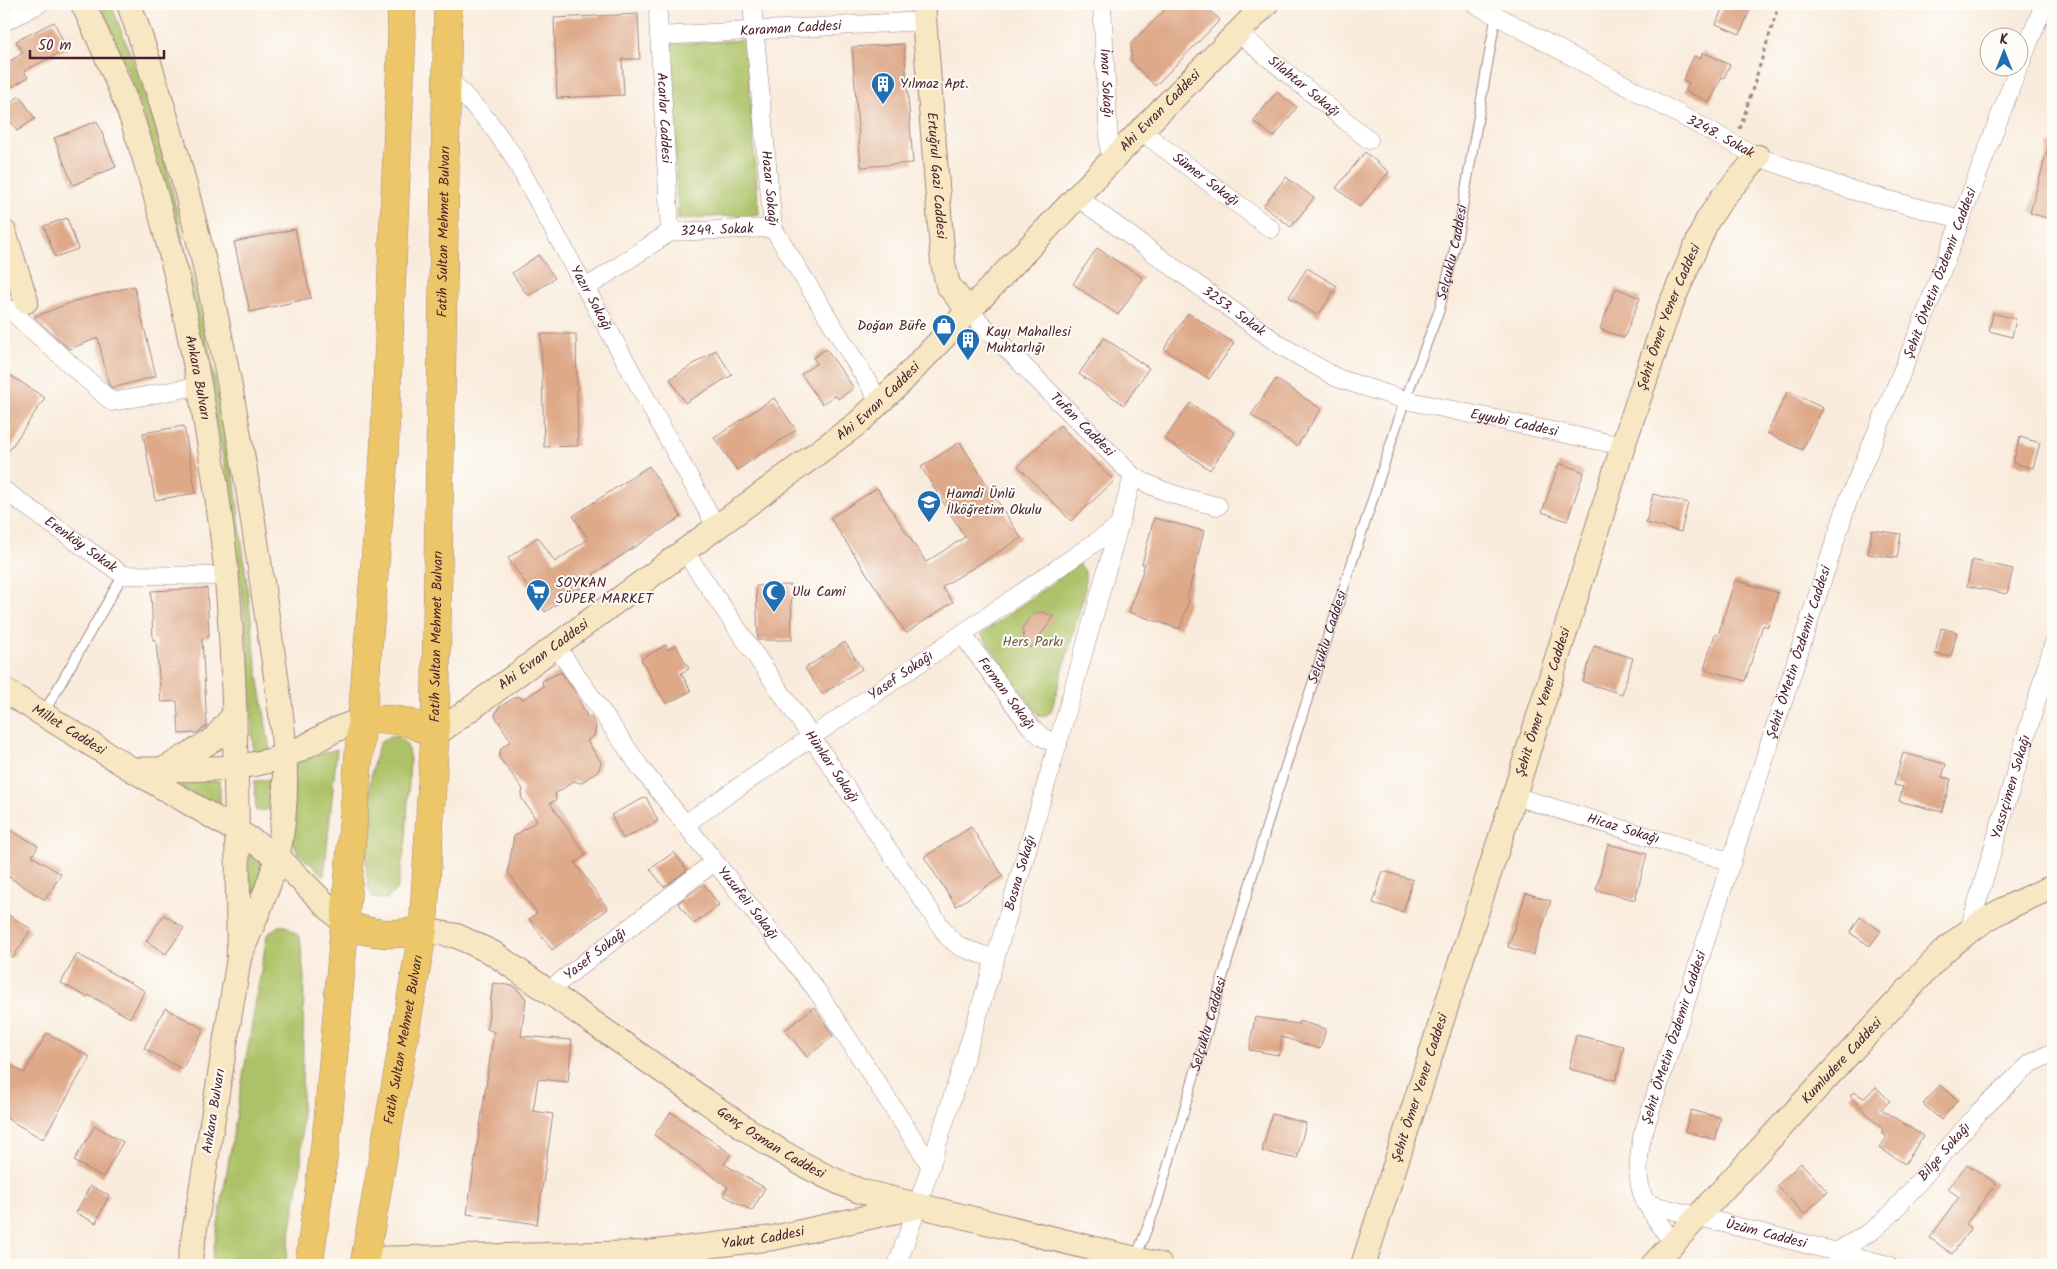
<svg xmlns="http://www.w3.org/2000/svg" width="2057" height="1269" viewBox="0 0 2057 1269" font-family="Kalam,sans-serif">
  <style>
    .green { fill: #adc267; stroke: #7c7049 }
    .building { fill: #dea989 }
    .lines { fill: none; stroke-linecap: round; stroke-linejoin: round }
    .lane-casing { stroke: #a28583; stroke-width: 11 }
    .street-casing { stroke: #a28583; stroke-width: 19 }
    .secondary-casing { stroke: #a28583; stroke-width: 26 }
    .highway-casing { stroke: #a28583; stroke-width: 29 }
    .path { stroke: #a28583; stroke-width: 3; stroke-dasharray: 4 4; stroke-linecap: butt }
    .lane { stroke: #fff; stroke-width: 9 }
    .street { stroke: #fff; stroke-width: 18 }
    .secondary { stroke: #f7e8c3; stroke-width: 24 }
    .highway { stroke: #ecc669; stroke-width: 28 }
    .labels { text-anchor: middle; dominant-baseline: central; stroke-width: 4; stroke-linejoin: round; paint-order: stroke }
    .street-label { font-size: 14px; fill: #4a1f2b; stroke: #fdfcf7 }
    .poi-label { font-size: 14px; fill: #4a1f2b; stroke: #fdfcf7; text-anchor: start }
    .park-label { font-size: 14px; fill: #6d5840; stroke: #fdfcf7 }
  </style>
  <rect width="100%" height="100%" fill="#fdfcf7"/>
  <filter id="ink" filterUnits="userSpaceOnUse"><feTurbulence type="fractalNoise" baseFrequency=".02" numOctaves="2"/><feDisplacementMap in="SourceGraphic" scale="10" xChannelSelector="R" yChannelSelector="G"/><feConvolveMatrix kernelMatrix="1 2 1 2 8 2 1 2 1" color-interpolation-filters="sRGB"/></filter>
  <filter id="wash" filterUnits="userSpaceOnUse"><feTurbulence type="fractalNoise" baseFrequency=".0096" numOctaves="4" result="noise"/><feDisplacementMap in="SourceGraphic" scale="20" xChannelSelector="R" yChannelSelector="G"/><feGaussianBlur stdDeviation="1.12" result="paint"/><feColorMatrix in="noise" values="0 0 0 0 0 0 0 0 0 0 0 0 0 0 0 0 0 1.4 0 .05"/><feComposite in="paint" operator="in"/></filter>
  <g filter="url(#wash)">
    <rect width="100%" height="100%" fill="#f9ebdb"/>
    <path class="green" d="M100,4H111L146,95L163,151L211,358L235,483L256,661L270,751L253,753L249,654L228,481L199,341L155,152L133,86Z
      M746,40L759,214L678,219L670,44Z
      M1079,564L1085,571V591L1051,712L1044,717L1038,715L981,634Z
      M392,736L399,737L407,745L410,760L406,839L398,887L388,899H376L371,895C360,873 367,756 383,739Z
      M337,749L324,876L299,854L292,841L296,761Z
      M182,780L220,781V807L182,788Z
      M271,780L273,809L256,811L254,781Z
      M249,853H256L264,865L254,897H247Z
      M278,926H286L300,937L304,979L301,1167L285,1265H211L267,935Z"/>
    <g id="blocks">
      <path class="building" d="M1171,4H1203L1220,20L1155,86L1131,61V43Z
        M1724,4H1744L1751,7L1740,34L1716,24Z
        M638,14L640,59H622L624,95L557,98L554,18Z
        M54,22L67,49L24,71L28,77L9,89L4,81V65L23,53L16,41Z
        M904,44L913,163L861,167L852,47Z
        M1703,52L1730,65L1724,78L1722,77L1710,102L1685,91L1689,83L1683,80L1694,56L1700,59Z
        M1277,92L1297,107L1274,137L1253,121Z
        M20,96L35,119L17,131L4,111V107Z
        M97,121L116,167L73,185L54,138Z
        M2049,144H2053V220L2030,213Z
        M1365,152L1389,172L1360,207L1336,188Z
        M1286,177L1314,198L1291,227L1263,206Z
        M67,218L78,249L55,257L44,226Z
        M295,229L311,298L250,312L234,242Z
        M1097,248L1143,278L1118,315L1073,284Z
        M538,255L555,278L528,296L512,273Z
        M1307,268L1337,286L1318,316L1289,297Z
        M134,286L156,376L112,388L109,385L98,338L69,349L34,317L75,301Z
        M1616,288L1640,298L1624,338L1600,329Z
        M1188,313L1234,343L1209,379L1164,349Z
        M1993,313L2016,319L2012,337L1989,331Z
        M541,334H576L578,446L544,447Z
        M1104,338L1149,368L1124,405L1079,374Z
        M826,349L854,388L838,399L835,395L822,404L801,374L817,363L813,358Z
        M716,350L732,375L685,403L670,379Z
        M4,371L45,398L4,458Z
        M1276,379L1321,409L1297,446L1251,415Z
        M1788,391L1823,408L1802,450L1767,433Z
        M774,398L796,430L737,470L714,438Z
        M1190,403L1235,433L1210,470L1165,439Z
        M1060,425L1114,481L1071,521L1018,466Z
        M184,426L196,493L155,500L143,433Z
        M2020,437L2040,443L2033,468L2013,463Z
        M960,442L1021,538L942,587L953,602L906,633L830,518L877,488L926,562L965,537L921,467Z
        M1559,463L1584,472L1567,521L1542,512Z
        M649,466L681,517L593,574L596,578L545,612L508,558L538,537L555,562L588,539L573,516Z
        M1653,494L1688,503L1681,532L1646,523Z
        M1154,518L1204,531L1187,599L1189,600L1180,629L1129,612L1145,564H1142Z
        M1872,530L1901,534L1897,558L1868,554Z
        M1972,560L2013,569L2007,594L1967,586Z
        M1735,580L1778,593L1768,627L1763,625L1745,681L1704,669L1715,634L1718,635Z
        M791,585L792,640H758L756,586Z
        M207,588L209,637L202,638L207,726L197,733L179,734L177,701L161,702L156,640H153L151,591Z
        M1043,612L1054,617L1031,648L1024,639L1022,628L1033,614Z
        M1941,628L1957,632L1951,657L1935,654Z
        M845,642L862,669L822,694L805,668Z
        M666,645L668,650L676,645L689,669L681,673L691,691L666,704L641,659Z
        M1594,646L1633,658L1622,694L1583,682Z
        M561,672L575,692L588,718L591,716L596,727L594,736L587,741L601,762L599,770L581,783L574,781L555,794L556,800L550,803L586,855L575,863L608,909L552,950L529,919L537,913L508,872L514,836L537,821L521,797L523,789L499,757L501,748L511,741L495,716L498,708L517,696L523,699L543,687L542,681Z
        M1903,753L1946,764L1942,777L1951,779L1942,812L1899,801L1903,787L1894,785Z
        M646,797L658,821L623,839L611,815Z
        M4,826L38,846L32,856L61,874L45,900L4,874Z
        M971,827L1003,876L956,906L924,857Z
        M1608,844L1647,854L1635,900L1596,890Z
        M674,852L687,870L664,887L650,869Z
        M1383,871L1413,880L1403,912L1373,903Z
        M704,884L719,905L694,924L678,903Z
        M1526,893L1551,901L1533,955L1508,947Z
        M4,912L31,929L13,958L4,952Z
        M164,915L184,928L166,954L146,941Z
        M1860,917L1881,931L1870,946L1850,933Z
        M77,954L145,991L130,1018L89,995L87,997L61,983Z
        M493,983L514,986L526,999L521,1036L572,1040L568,1082L538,1079L533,1111L553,1114L537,1224L467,1214L494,1032L487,1029Z
        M814,1007L833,1036L807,1057L785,1030Z
        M165,1008L204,1029L182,1069L144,1048Z
        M1255,1017L1298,1024L1299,1021L1326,1029L1320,1049L1282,1037L1279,1055L1249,1050Z
        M47,1033L90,1057L43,1139L4,1117V1061L24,1073Z
        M1576,1035L1624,1046L1616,1080L1569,1069Z
        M1940,1085L1958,1100L1941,1120L1923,1104Z
        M1876,1087L1890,1101L1881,1109L1923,1136L1905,1164L1880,1148L1887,1137L1881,1133L1883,1130L1850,1096L1854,1092L1864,1098Z
        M1691,1110L1721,1118L1715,1140L1685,1131Z
        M671,1112L731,1154L724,1164L765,1188L752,1211L723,1195L728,1187L654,1135Z
        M1272,1114L1306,1123L1297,1159L1262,1151Z
        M95,1126L123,1142L103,1177L74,1161Z
        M1801,1163L1828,1192L1804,1214L1777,1186Z
        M1967,1164L1996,1183L1966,1224L1971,1228L1952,1254L1930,1238L1959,1197L1948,1189Z
        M90,1186L109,1195L96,1223L76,1213Z"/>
    </g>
  </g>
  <g filter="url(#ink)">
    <use href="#blocks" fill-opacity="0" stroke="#a28583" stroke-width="1"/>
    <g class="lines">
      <g class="lane-casing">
        <g id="lane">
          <path d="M43,714L123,575"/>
          <path id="s1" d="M1136,1257L1157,1203L1272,808L1405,400L1439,311L1457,239L1498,4"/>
        </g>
      </g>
      <g class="street-casing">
        <g id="street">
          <path id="s2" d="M752,4L773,228L880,402"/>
          <path id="s3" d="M1102,4L1110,162"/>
          <path id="s4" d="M1475,4L1758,157L1851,190L1961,219"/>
          <path id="s5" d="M658,14L670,232"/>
          <path d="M4,22L39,4"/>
          <path id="s6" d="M1238,33L1369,140"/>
          <path id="s7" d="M659,36L924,21"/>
          <path d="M2020,65L2044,4"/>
          <path id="s8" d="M448,78L489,122L512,154L717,528"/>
          <path id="s9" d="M1141,131L1271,229"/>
          <path id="s10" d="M1077,197L1280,345L1337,378L1405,400L1623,446"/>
          <path id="s11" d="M586,288L670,232L773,228"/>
          <path d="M9,309L112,402L198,386"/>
          <path id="s12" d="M968,310L1133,476C1160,492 1187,499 1218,506"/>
          <path id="s13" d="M4,490L123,575L225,576"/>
          <path id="s14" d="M685,552L948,937L960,947L995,959"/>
          <path id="s15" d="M962,634L1030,726L1042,737L1058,745"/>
          <path id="s16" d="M556,646L640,767L817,991L931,1166"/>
          <path id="s17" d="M1514,796L1732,862"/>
          <path id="s18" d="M685,824L1119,526"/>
          <path id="s19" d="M1969,930L2053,645"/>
          <path id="s20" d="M548,991L714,862"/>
          <path id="s21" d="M1645,1203L1888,1265"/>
          <path id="s22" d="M1673,1243C1643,1200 1632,1192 1642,1137L1848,501L1919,331L2018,68"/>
          <path id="s23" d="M1836,1252L1873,1230L1891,1214L1979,1112L2030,1064L2053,1052"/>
          <path id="s24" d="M897,1265C924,1191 946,1116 970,1041C1028,853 1080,665 1133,476"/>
        </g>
      </g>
      <g class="secondary-casing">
        <g id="secondary">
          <path id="s25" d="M83,4C101,43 119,81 133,122C176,251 205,398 222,533C234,630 235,733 237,831L278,857L345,924"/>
          <path d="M129,4C198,197 237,400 265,603C276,680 293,759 281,837C275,878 254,919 239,958"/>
          <path id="s26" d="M923,4L943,263L948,285L968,310"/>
          <path d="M4,232L26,301"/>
          <path id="s27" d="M4,690L133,770L237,831L239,958L189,1265"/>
          <path id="s28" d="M435,735L858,423L903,380L1110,162L1266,4"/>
          <path d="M168,767L214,739L234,715"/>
          <path d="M133,770C183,768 237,773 285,756C314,745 329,728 362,721"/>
          <path id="s29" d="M423,930L457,936L493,953C558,998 622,1043 687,1088C742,1126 796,1167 860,1191L1160,1265"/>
          <path id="s30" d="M365,1259L648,1253L773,1238L915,1207"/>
          <path id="s31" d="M1363,1265L1514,796L1623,446L1668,311L1707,221L1723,197L1758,157"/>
          <path id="s32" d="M1653,1265L1943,952C1981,919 2007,906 2053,887"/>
        </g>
      </g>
      <g class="highway-casing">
        <g id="highway">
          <path d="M362,721C390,717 411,720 435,735"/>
          <path d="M345,924C372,935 394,936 423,930"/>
          <path d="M309,1265L328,1122L384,456L402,33L401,4"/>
          <path id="s33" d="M364,1265L423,930L435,735L448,4"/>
        </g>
      </g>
      <path class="path" d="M1740,129L1779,4"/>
      <use href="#lane" class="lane"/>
      <use href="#street" class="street"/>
      <use href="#secondary" class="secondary"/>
      <use href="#highway" class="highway"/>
    </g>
  </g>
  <defs>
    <g id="building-pin" transform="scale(1.25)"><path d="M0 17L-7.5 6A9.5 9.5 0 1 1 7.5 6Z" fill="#1f6fb2" stroke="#fdfcf7"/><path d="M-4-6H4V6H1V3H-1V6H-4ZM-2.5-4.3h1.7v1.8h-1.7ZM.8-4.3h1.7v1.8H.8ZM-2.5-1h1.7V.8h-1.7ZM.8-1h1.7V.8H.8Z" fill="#fff"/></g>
    <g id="shop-pin" transform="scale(1.25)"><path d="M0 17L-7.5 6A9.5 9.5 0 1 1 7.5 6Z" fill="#1f6fb2" stroke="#fdfcf7"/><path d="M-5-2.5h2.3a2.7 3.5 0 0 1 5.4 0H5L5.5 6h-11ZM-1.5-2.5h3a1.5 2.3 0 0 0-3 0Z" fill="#fff"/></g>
    <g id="school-pin" transform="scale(1.25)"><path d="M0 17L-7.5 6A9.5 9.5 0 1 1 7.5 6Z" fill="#1f6fb2" stroke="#fdfcf7"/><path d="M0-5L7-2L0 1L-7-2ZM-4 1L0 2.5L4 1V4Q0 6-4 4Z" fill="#fff"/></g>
    <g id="supermarket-pin" transform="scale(1.25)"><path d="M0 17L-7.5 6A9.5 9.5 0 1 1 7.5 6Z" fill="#1f6fb2" stroke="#fdfcf7"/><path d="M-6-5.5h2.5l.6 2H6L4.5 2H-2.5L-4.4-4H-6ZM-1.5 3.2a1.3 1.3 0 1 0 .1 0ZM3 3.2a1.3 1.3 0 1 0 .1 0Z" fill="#fff"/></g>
    <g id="mosque-pin" transform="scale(1.25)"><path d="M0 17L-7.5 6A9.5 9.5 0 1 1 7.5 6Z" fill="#1f6fb2" stroke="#fdfcf7"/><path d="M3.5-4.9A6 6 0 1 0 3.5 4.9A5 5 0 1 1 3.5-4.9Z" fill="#fff"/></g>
  </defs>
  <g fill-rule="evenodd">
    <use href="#building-pin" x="883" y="84"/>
    <use href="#shop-pin" x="944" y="326"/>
    <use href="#building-pin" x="968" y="340"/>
    <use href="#school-pin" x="929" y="502"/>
    <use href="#supermarket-pin" x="538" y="591"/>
    <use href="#mosque-pin" x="774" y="592"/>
  </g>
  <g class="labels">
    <g class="street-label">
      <text stroke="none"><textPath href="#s7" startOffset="132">Karaman Caddesi</textPath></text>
      <text stroke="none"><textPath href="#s3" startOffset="79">İmar Sokağı</textPath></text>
      <text stroke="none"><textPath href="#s6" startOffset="85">Silahtar Sokağı</textPath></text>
      <text stroke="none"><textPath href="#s28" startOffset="960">Ahi Evran Caddesi</textPath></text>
      <text stroke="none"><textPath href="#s5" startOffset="104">Acarlar Caddesi</textPath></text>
      <text stroke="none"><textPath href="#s4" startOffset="279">3248. Sokak</textPath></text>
      <text stroke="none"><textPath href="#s26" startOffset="172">Ertuğrul Gazi Caddesi</textPath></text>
      <text stroke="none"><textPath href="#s9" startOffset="81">Sümer Sokağı</textPath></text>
      <text stroke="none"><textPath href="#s2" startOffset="185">Hazar Sokağı</textPath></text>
      <text stroke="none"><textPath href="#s11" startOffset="148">3249. Sokak</textPath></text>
      <text stroke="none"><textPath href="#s33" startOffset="1039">Fatih Sultan Mehmet Bulvarı</textPath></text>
      <text stroke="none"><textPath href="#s1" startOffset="1054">Selçuklu Caddesi</textPath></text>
      <text stroke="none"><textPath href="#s22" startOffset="1030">Şehit ÖMetin Özdemir Caddesi</textPath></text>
      <text stroke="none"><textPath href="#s8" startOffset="264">Yazır Sokağı</textPath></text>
      <text stroke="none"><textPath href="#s10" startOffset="194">3253. Sokak</textPath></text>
      <text stroke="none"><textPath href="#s31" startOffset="996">Şehit Ömer Yener Caddesi</textPath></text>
      <text stroke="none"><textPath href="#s25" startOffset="392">Ankara Bulvarı</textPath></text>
      <text stroke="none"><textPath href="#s28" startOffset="555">Ahi Evran Caddesi</textPath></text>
      <text stroke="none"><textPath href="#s10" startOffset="500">Eyyubi Caddesi</textPath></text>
      <text stroke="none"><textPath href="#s12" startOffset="162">Tufan Caddesi</textPath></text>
      <text stroke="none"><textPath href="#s13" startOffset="94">Erenköy Sokak</textPath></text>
      <text stroke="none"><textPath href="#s33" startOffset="634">Fatih Sultan Mehmet Bulvarı</textPath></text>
      <text stroke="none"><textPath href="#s1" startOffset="649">Selçuklu Caddesi</textPath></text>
      <text stroke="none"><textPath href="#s22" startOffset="625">Şehit ÖMetin Özdemir Caddesi</textPath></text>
      <text stroke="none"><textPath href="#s28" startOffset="135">Ahi Evran Caddesi</textPath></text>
      <text stroke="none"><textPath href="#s18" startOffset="262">Yasef Sokağı</textPath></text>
      <text stroke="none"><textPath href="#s15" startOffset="74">Ferman Sokağı</textPath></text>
      <text stroke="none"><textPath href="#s31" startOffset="591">Şehit Ömer Yener Caddesi</textPath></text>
      <text stroke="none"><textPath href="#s27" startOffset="76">Millet Caddesi</textPath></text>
      <text stroke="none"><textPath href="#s14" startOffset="260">Hünkar Sokağı</textPath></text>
      <text stroke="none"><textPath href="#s19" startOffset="149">Yassıçimen Sokağı</textPath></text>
      <text stroke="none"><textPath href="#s17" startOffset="114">Hicaz Sokağı</textPath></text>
      <text stroke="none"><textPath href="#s24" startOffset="411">Bosna Sokağı</textPath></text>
      <text stroke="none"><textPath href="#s16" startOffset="321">Yusufeli Sokağı</textPath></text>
      <text stroke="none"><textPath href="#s20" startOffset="60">Yasef Sokağı</textPath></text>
      <text stroke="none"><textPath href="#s1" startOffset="244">Selçuklu Caddesi</textPath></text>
      <text stroke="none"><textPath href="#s22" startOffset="220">Şehit ÖMetin Özdemir Caddesi</textPath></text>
      <text stroke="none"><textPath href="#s33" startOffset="229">Fatih Sultan Mehmet Bulvarı</textPath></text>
      <text stroke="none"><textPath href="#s32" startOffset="278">Kumludere Caddesi</textPath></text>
      <text stroke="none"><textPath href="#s31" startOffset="186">Şehit Ömer Yener Caddesi</textPath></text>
      <text transform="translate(214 1111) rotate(-81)">Ankara Bulvarı</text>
      <text stroke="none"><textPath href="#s29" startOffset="411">Genç Osman Caddesi</textPath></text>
      <text stroke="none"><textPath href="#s23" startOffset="149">Bilge Sokağı</textPath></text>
      <text stroke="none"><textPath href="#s21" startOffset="125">Üzüm Caddesi</textPath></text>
      <text stroke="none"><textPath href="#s30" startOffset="399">Yakut Caddesi</textPath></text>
    </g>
    <g class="poi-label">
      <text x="900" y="84">Yılmaz Apt.</text>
      <text x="926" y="326" text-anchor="end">Doğan Büfe</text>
      <text x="986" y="332">Kayı Mahallesi<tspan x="986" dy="16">Muhtarlığı</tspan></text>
      <text x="946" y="494">Hamdi Ünlü<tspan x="946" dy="16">İlköğretim Okulu</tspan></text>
      <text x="556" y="583">SOYKAN<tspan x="556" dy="16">SÜPER MARKET</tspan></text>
      <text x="792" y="592">Ulu Cami</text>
    </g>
    <g class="park-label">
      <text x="1033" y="642">Hers Parkı</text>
    </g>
  </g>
  <rect width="2057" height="1269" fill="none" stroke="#fdfcf7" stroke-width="20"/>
  <g transform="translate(2004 52)"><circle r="24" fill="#fdfcf7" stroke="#b5a4a5"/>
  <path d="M0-4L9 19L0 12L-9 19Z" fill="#1f6fb2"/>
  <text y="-8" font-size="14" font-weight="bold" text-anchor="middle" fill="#4a1f2b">K</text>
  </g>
  <path d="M30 50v8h134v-8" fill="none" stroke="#4a1f2b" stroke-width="2.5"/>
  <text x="38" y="50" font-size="15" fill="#4a1f2b" stroke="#fdfcf7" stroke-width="4" paint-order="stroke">50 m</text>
</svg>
